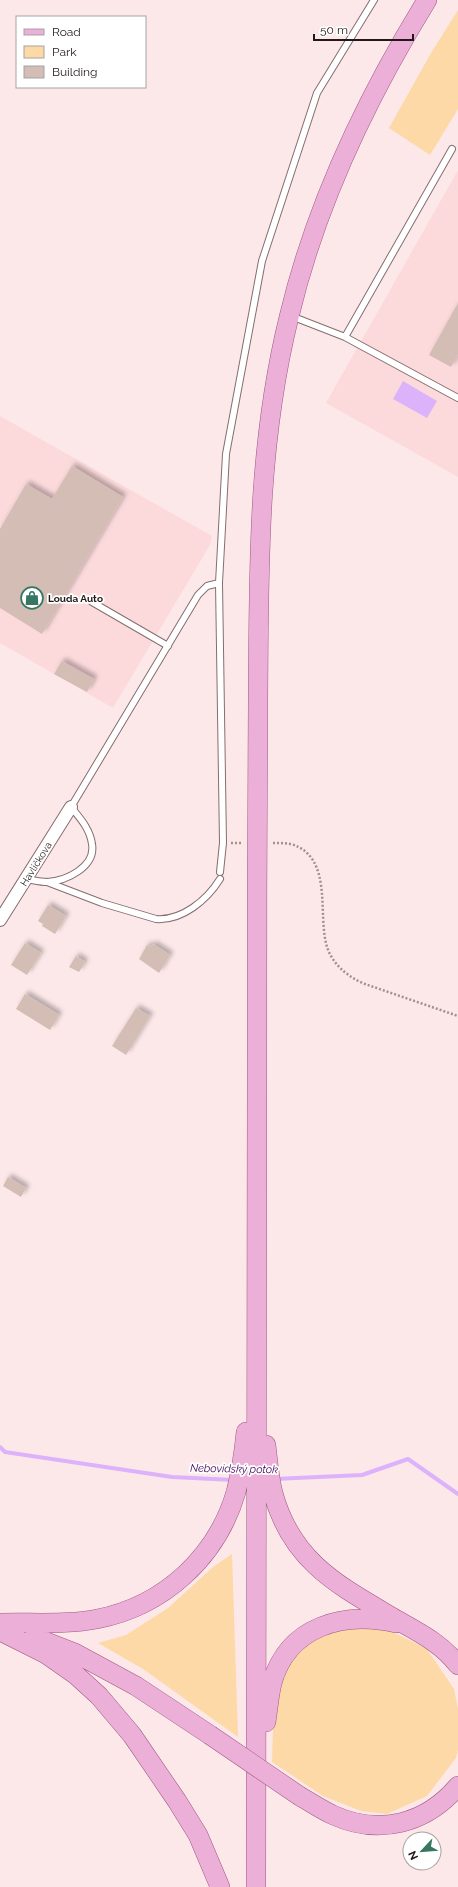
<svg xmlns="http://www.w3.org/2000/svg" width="458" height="1887" viewBox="0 0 458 1887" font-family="Raleway,sans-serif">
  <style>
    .built { fill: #fcdadc }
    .green { fill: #fcd9a6 }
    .water { fill: #dcb2fa }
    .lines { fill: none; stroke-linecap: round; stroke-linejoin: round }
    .stream { stroke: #dcb2fa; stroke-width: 4 }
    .building { fill: #d4bdb4; filter: url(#shadow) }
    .service-casing { stroke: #856e6f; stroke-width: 8 }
    .minor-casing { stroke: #856e6f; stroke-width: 14 }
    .primary-casing { stroke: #9d5883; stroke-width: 20 }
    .path { stroke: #a09090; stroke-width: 2.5; stroke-dasharray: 2 2; stroke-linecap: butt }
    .service { stroke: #fff; stroke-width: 6 }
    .minor { stroke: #fff; stroke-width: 12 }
    .primary { stroke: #ecafd7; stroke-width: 19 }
    .primary-bridge-casing { stroke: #9d5883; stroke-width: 20; stroke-linecap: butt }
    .primary-bridge { stroke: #ecafd7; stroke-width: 19 }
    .labels { text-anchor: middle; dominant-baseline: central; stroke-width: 3.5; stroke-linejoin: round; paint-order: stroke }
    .poi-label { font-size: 10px; font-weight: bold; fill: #211818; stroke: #fff; text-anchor: start }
    .street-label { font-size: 10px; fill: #211818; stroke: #fff }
    .water-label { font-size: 11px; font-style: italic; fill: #41065d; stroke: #fff }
  </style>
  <defs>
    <filter id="shadow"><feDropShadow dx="3.5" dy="-3.5" stdDeviation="2" flood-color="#0004"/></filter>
  </defs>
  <rect width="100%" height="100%" fill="#fde8e9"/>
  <path class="built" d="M458,170V477L326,403Z
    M0,416L212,536L210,545L113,708L0,643Z"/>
  <path class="green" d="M458,10V109L430,155L389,128L431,53Z
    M232,1554L238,1737L143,1669L98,1643L126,1635L168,1608L213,1567Z
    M346,1624L387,1629L427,1649L454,1689L458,1709V1750L456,1758L427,1796L387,1814L361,1811L323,1796L272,1762L274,1695L293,1655L314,1636Z"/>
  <path class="water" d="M403,381L437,401L427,418L393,399Z"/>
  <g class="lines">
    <path class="stream" d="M0,1447L5,1452L172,1477L234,1480
      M274,1479L362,1475L408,1459L458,1494"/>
  </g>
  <path class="building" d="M458,303V354L451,367L429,355Z
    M72,466L123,497L42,634L0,608V529L26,484L52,499Z
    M62,661L94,679L87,692L54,674Z
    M48,905L66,916L55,934L42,926L43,924L38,921Z
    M25,943L41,953L27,975L11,965Z
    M153,944L170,955L159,973L139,959L147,945L151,947Z
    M76,956L85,962L79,972L69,967Z
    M25,994L59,1015L50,1030L16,1009Z
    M136,1008L150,1016L126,1055L112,1046Z
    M8,1177L26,1188L21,1197L3,1186Z"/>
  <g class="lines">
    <g class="service-casing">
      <path id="service" d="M291,316L345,337L458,398
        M345,337L452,149
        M92,602L168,646
        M220,872L223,843L219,583L226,454L262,261L317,93L374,0
        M26,879C33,880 40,882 47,882C66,881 96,867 92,844C90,829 80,818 71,807L198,595L207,586L219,583
        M47,882L102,903L156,919C182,921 207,900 220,879"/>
    </g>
    <g class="minor-casing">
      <path id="minor" d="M0,920L71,807"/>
    </g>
    <g class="primary-casing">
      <path id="primary" d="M266,1445C268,1461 269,1477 273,1493C292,1563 340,1586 397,1620C420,1633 442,1644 458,1665
        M0,1623C32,1622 66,1625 97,1619C164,1606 217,1557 236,1492C241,1472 244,1452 246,1432
        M0,1631L46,1654L76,1675L99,1696L132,1735L177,1801L198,1835L220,1887
        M34,1637L75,1653L136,1686L210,1735
        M266,1722C268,1709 269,1696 272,1683C288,1626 343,1611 396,1623
        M301,1797C312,1803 322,1810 333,1815C379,1836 426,1824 458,1786
        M256,1887C256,1617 257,1347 257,1077C257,951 257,826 258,700C259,569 257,446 289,317C316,203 366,99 427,0"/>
    </g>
    <path class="path" d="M231,843H242
      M273,843C279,843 285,843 291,844C334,857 317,914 327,947C333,965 348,977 365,984L458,1016"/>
    <use href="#service" class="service"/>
    <use href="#minor" class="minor"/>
    <use href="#primary" class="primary"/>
    <g class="primary-bridge-casing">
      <path id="primary-bridge" d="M210,1735L301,1797"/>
    </g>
    <use href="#primary-bridge" class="primary-bridge"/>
  </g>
  <defs>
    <g id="shop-ring" transform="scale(1.15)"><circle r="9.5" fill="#fff" stroke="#377663" stroke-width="1.5"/><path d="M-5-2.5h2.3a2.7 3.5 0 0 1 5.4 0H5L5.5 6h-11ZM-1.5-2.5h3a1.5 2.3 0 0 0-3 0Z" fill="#377663"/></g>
  </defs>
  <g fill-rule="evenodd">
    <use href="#shop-ring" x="32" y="598"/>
  </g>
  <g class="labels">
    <g class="poi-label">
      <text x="48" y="598">Louda Auto</text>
    </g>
    <g class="street-label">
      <text transform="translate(36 864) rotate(-58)">Havlíčkova</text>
    </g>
    <g class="water-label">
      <text transform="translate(234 1469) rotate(1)">Nebovidský potok</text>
    </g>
  </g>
  <rect x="16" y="16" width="130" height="72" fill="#ffffff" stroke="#a6a3a3"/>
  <rect x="24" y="29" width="20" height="6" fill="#ecafd7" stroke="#a6a3a3"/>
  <text x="52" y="36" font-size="12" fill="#211818">Road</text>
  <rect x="24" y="46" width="20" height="12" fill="#fcd9a6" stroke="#a6a3a3"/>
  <text x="52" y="56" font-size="12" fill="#211818">Park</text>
  <rect x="24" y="66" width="20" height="12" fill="#d4bdb4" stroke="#a6a3a3"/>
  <text x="52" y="76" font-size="12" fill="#211818">Building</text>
  <g transform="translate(422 1851) rotate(244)"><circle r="19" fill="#ffffff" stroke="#a6a3a3"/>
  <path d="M0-3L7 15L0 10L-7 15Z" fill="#377663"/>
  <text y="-6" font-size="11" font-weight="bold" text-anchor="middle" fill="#211818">N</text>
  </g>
  <path d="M314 34v6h99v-6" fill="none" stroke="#211818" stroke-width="2"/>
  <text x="320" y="34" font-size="12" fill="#211818" stroke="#ffffff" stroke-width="3" paint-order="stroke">50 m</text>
</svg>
